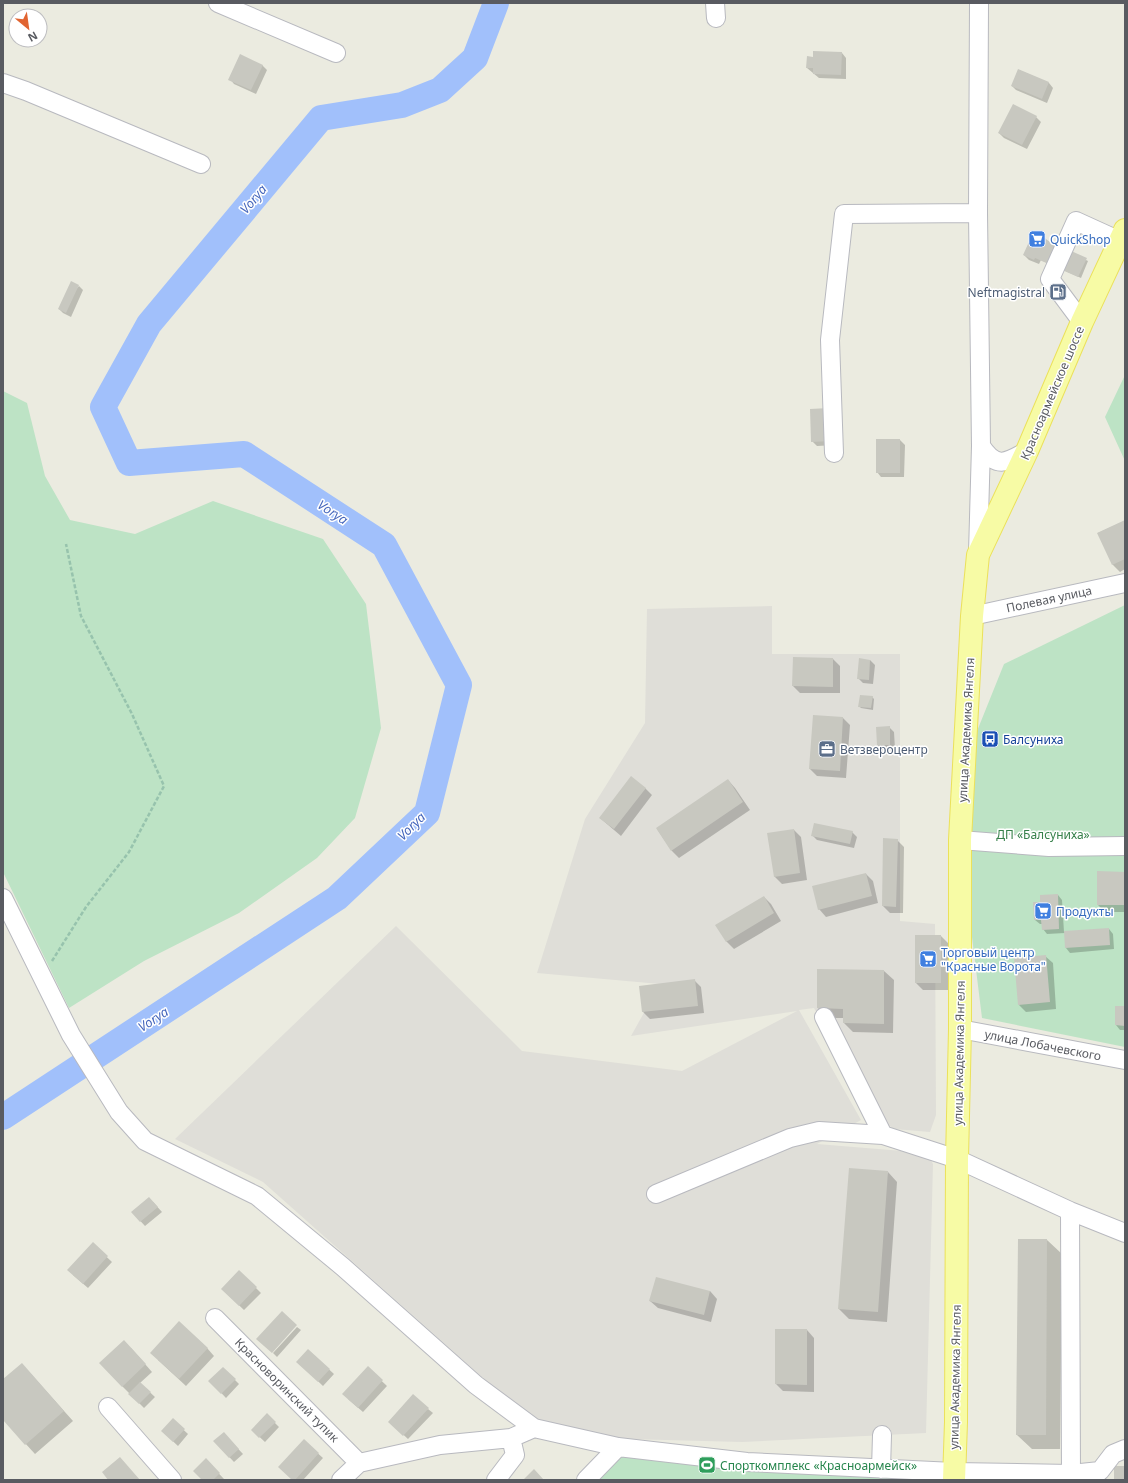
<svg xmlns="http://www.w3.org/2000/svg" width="1128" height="1483" font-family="'Noto Sans',sans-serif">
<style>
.industrial{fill:#dfded8}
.green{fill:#bde3c5}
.shadow{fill:#0003}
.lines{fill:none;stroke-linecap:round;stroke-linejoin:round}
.river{stroke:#a1c0fb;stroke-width:26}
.building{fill:#c8c8c0}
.minor-casing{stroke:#b8b9bf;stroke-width:20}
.major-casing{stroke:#ebe15a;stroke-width:24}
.path{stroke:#97c3ad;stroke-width:2.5;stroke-dasharray:4 2;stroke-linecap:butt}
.minor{stroke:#fff;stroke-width:18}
.major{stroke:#f7fba5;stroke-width:22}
.labels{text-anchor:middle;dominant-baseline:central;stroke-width:3;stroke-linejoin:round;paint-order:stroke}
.shop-label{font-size:12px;fill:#366cbe;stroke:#fff;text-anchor:start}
.service-label{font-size:12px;fill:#4e5e75;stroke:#fff;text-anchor:end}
.street-label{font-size:12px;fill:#595b61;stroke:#fff}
.transit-label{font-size:12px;fill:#164399;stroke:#fff;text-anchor:start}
.park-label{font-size:12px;fill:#37814b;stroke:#fff}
.leisure-label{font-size:12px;fill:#27864d;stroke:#fff;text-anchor:start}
.water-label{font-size:13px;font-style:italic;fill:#4566bc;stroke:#fff}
</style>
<rect width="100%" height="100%" fill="#ebebe0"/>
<path class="industrial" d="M772 606V654H900V921L935 924 936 1115 930 1132 894 1129 877 1118 814 1008 799 1010 861 1120 817 1144 927 1153 933 1164 926 1433 742 1442 589 1438 525 1415 263 1182 175 1139 396 926 522 1051 682 1071 797 1011 631 1036 660 984 537 973 585 819 645 723 647 609Z"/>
<path class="green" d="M1125 375V461L1105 417Z
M3 391 27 403 45 476 70 520 135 534 213 501 323 539 366 604 381 728 355 818 317 858 239 913 144 961 69 1008 3 872Z
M1125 605V1047L982 1018 960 840 965 761 1004 664Z
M618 1447 954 1480H586Z"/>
<path class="shadow" d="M842 53 846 58V79L819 78 807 68 814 58Z
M262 65 267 70 256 94 234 84 230 79Z
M1019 70 1049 83 1053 88 1047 103 1016 90 1012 86Z
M1036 117 1041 122 1027 149 1004 138 999 133Z
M1044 237 1049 242 1088 261 1081 278 1041 260 1039 264 1029 260 1024 255Z
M79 286 83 290 71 317 63 313 59 309Z
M811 410 835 445 817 446 812 441Z
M877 440H900L905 445 904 477H881L877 472Z
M1125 521V569L1120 572 1113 565 1098 533Z
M794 658 833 659 840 666V693H800L793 686Z
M870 660 875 665 873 684 863 683 858 678Z
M872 697 874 699 873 710 861 708 859 706Z
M814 716 843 718 850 725 846 778 817 776 810 769Z
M889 727 894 732 895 749 882 750 878 745Z
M728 780 735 788 750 810 679 858 672 851 657 829Z
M645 788 652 795 621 836 600 818Z
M794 830 801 837 807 880 782 884 774 876Z
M852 832 857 837 854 848 817 840 812 835Z
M897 840 904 847 903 913H890L883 906Z
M1125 873V912H1105L1098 905Z
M866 874 873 881 878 903 826 917 819 909Z
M1058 895 1062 900 1064 932 1109 929 1113 934 1114 949 1070 953 1066 948 1065 933 1047 934 1043 929V924H1040L1035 920 1041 903Z
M764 897 771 904 781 921 734 949 726 941Z
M916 936H941L948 943V990H923L916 983Z
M1045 956 1053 963 1056 1009 1026 1012 1019 1005Z
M818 970 884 971 894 980 893 1033 853 1032 844 1023V1018H828L818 1008Z
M694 980 701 987 704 1013 650 1019 643 1012 640 987Z
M1116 1007H1125V1030H1120L1116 1025Z
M888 1172 897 1182 887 1322 849 1319 839 1309Z
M153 1202 162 1212 145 1226 132 1212Z
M1019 1240H1047L1062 1254 1060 1449H1032L1017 1435Z
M93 1244 112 1262 88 1288 73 1275Z
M239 1271 261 1293 244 1310 222 1289Z
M710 1291 717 1299 711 1322 658 1308 650 1301Z
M297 1327 301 1330 277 1357 273 1353Z
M807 1330 814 1338V1392L783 1391 776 1384Z
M131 1348 152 1372 140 1383 155 1397 144 1408 122 1386Z
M207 1348 214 1356 186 1386 158 1360Z
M308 1350 334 1374 323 1386 298 1362Z
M223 1368 239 1384 226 1398 210 1381Z
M368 1368 387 1386 363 1412 348 1399Z
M31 1374 73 1421 35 1454 3 1419V1381Z
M428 1409 433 1413 408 1439 394 1426Z
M267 1415 279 1427 265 1442 252 1430Z
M173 1420 188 1434 178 1446 162 1431Z
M228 1438 243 1454 234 1462 215 1442Z
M304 1441 323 1458 303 1480H293Z
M206 1460 224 1479 222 1480H203Z"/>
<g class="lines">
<path class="river" d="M3 1117 337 898 427 813 459 685 384 545 244 454 129 463 103 407 149 324 321 118 402 105 440 90 475 58 496 3"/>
</g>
<path class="building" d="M813 51 842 52 841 75 813 74V68H806L807 56 813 57Z
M240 54 263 65 251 90 228 80Z
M1018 69 1049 82 1042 99 1011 86Z
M1013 104 1037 116 1022 145 998 133Z
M1034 231 1045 236 1044 239 1087 258 1078 277 1035 258 1034 260 1023 255Z
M71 281 79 285 66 313 58 309Z
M829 408 831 441 811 442 810 409Z
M876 439H900V473H876Z
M1125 520V559L1112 565 1097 533Z
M793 657 833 658V687L792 686Z
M859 658 870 660 869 680 857 679Z
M860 695 873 696 871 708 858 707Z
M813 715 843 717 840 771 809 769Z
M890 726V745H877L876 727Z
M631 776 646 788 614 829 599 818Z
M728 779 743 802 671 851 656 828Z
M814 823 853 831 850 844 811 836Z
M794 829 800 873 774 877 767 833Z
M883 838 898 839 896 907 882 906Z
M1097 871 1125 872V905H1097Z
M866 873 872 896 818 910 812 886Z
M1058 894 1059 929 1042 930 1041 920H1034L1033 902H1040V895Z
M764 896 774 913 726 942 715 925Z
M1109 928 1110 945 1065 948 1064 931Z
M915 935H941V983H915Z
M1046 955 1050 1002 1018 1005 1014 958Z
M817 969 884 970V1024L843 1023V1009L817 1008Z
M695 979 698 1006 642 1012 639 986Z
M1115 1006H1125V1026L1115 1025Z
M849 1168 888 1171 878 1312 838 1309Z
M149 1197 158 1207 140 1222 131 1212Z
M1018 1239H1047L1046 1435H1016Z
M93 1242 108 1256 83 1284 67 1270Z
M239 1270 257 1287 239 1306 221 1289Z
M656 1277 710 1291 704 1315 649 1301Z
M282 1311 297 1325 272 1353 256 1339Z
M179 1321 208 1348 179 1379 150 1353Z
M775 1329H807V1385L775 1384Z
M124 1340 146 1364 122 1387 99 1363Z
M308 1349 330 1369 318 1382 296 1362Z
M22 1363 64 1411 25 1445 3 1420V1379Z
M368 1366 383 1380 358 1408 342 1394Z
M223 1367 236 1379 221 1394 208 1381Z
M140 1382 151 1392 139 1404 128 1394Z
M413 1394 429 1408 403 1436 388 1422Z
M267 1413 276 1422 259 1438 251 1430Z
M173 1418 185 1429 173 1442 161 1431Z
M224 1432 239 1449 229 1458 213 1441Z
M304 1439 319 1453 295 1480H292L278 1467Z
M120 1457 140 1480H108L102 1472Z
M206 1458 220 1473 213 1480H202L193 1471Z
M1114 1466H1125V1480H1114Z
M534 1469 544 1480H523Z"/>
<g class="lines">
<defs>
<path id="minor" d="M218 3 336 53
M715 3 716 18
M3 83 26 91 201 164
M1082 322 1050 279 1076 221 1120 241
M981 446C996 469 1006 463 1027 451
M834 453 830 340 844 214 978 213
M978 553 981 446 978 213 979 3
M972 616 1125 583
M960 840 1049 847 1125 846
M3 898 71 1035 119 1112 145 1141 257 1196 343 1267 476 1385 534 1428 618 1447 747 1462 954 1472 1071 1474 1070 1211
M824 1017 883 1135
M960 1029 1125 1060
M656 1194 790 1138 819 1131 883 1135 957 1159 1070 1211 1125 1233
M215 1318 359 1463
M108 1407 172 1480
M881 1469 882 1435
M341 1480 359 1463 440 1445 511 1438 534 1428
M496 1480 515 1455 511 1438
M586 1480 618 1447
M1071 1480V1474L1100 1471 1113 1454 1125 1449"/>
<path id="major" d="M954 1480 956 1422 957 1159 960 1029V840L972 616 978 555 1027 451 1082 322 1125 230"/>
</defs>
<use href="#minor" class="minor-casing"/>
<use href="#major" class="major-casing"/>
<path class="path" d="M52 961 86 907 129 852 164 786 132 714 81 616 66 544"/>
<use href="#minor" class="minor"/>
<use href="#major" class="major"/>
</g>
<defs>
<symbol id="supermarket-square" viewBox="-11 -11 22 22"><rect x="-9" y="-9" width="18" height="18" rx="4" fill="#3f7fe0" stroke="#fff"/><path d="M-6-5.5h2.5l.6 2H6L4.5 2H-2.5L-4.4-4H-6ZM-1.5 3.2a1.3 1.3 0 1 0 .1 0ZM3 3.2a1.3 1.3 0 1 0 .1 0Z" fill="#fff"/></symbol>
<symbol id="fuel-square" viewBox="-11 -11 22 22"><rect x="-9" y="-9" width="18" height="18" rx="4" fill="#5c6f8a" stroke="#fff"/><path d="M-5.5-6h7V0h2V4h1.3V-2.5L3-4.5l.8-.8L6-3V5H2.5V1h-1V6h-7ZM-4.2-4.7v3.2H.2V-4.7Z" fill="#fff"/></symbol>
<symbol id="bus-square" viewBox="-11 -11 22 22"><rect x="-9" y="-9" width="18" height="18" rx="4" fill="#1a4fb4" stroke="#fff"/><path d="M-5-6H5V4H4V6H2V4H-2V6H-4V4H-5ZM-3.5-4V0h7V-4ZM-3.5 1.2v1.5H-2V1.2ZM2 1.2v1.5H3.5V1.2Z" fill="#fff"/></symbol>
<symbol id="office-square" viewBox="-11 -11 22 22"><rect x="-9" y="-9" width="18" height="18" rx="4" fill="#5c6f8a" stroke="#fff"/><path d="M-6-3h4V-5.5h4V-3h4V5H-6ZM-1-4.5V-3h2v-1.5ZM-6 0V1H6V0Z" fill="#fff"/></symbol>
<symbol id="stadium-square" viewBox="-11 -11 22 22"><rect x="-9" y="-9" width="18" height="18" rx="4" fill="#2e9e5b" stroke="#fff"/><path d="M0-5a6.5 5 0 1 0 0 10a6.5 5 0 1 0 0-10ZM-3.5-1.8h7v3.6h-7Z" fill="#fff"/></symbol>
</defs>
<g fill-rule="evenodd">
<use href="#supermarket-square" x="1027" y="229" width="20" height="20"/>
<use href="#fuel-square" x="1048" y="282" width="20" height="20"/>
<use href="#bus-square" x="980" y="729" width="20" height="20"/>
<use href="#office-square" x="817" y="739" width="20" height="20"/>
<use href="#supermarket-square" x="1033" y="901" width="20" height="20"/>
<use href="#supermarket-square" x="918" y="949" width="20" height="20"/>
<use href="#stadium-square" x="697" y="1455" width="20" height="20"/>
</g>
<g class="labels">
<g class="shop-label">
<text x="1050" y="239">QuickShop</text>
<text x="1056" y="911">Продукты</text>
<text x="941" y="952">Торговый центр<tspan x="941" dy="14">"Красные Ворота"</tspan></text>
</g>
<g class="service-label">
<text x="1045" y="292">Neftmagistral</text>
<text x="840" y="749" text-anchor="start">Ветзвероцентр</text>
</g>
<g class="street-label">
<text transform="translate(1052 393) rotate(-67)">Красноармейское шоссе</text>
<text transform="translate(1049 599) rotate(-12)">Полевая улица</text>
<text transform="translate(966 730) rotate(-87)">улица Академика Янгеля</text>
<text transform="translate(1043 1045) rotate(11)">улица Лобачевского</text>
<text transform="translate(959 1053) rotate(-89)">улица Академика Янгеля</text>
<text transform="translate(955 1377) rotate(-89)">улица Академика Янгеля</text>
<text transform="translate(287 1390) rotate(45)">Красноворинский тупик</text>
</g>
<g class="transit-label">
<text x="1003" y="739">Балсуниха</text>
</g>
<g class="park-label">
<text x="1043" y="834">ДП «Балсуниха»</text>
</g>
<g class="leisure-label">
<text x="720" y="1465">Спорткомплекс «Красноармейск»</text>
</g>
<g class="water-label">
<text transform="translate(253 199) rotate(-50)">Vorya</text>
<text transform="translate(333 512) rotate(33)">Vorya</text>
<text transform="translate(411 826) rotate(-45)">Vorya</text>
<text transform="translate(153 1019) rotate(-33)">Vorya</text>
</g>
</g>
<rect width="1128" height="1483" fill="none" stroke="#595b61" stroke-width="8"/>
<g transform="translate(28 28) rotate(151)"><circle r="19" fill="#ffffff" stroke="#bdbdc0"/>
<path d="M0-3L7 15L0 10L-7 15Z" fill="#e16431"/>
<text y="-6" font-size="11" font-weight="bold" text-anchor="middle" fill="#595b61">N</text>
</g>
</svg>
